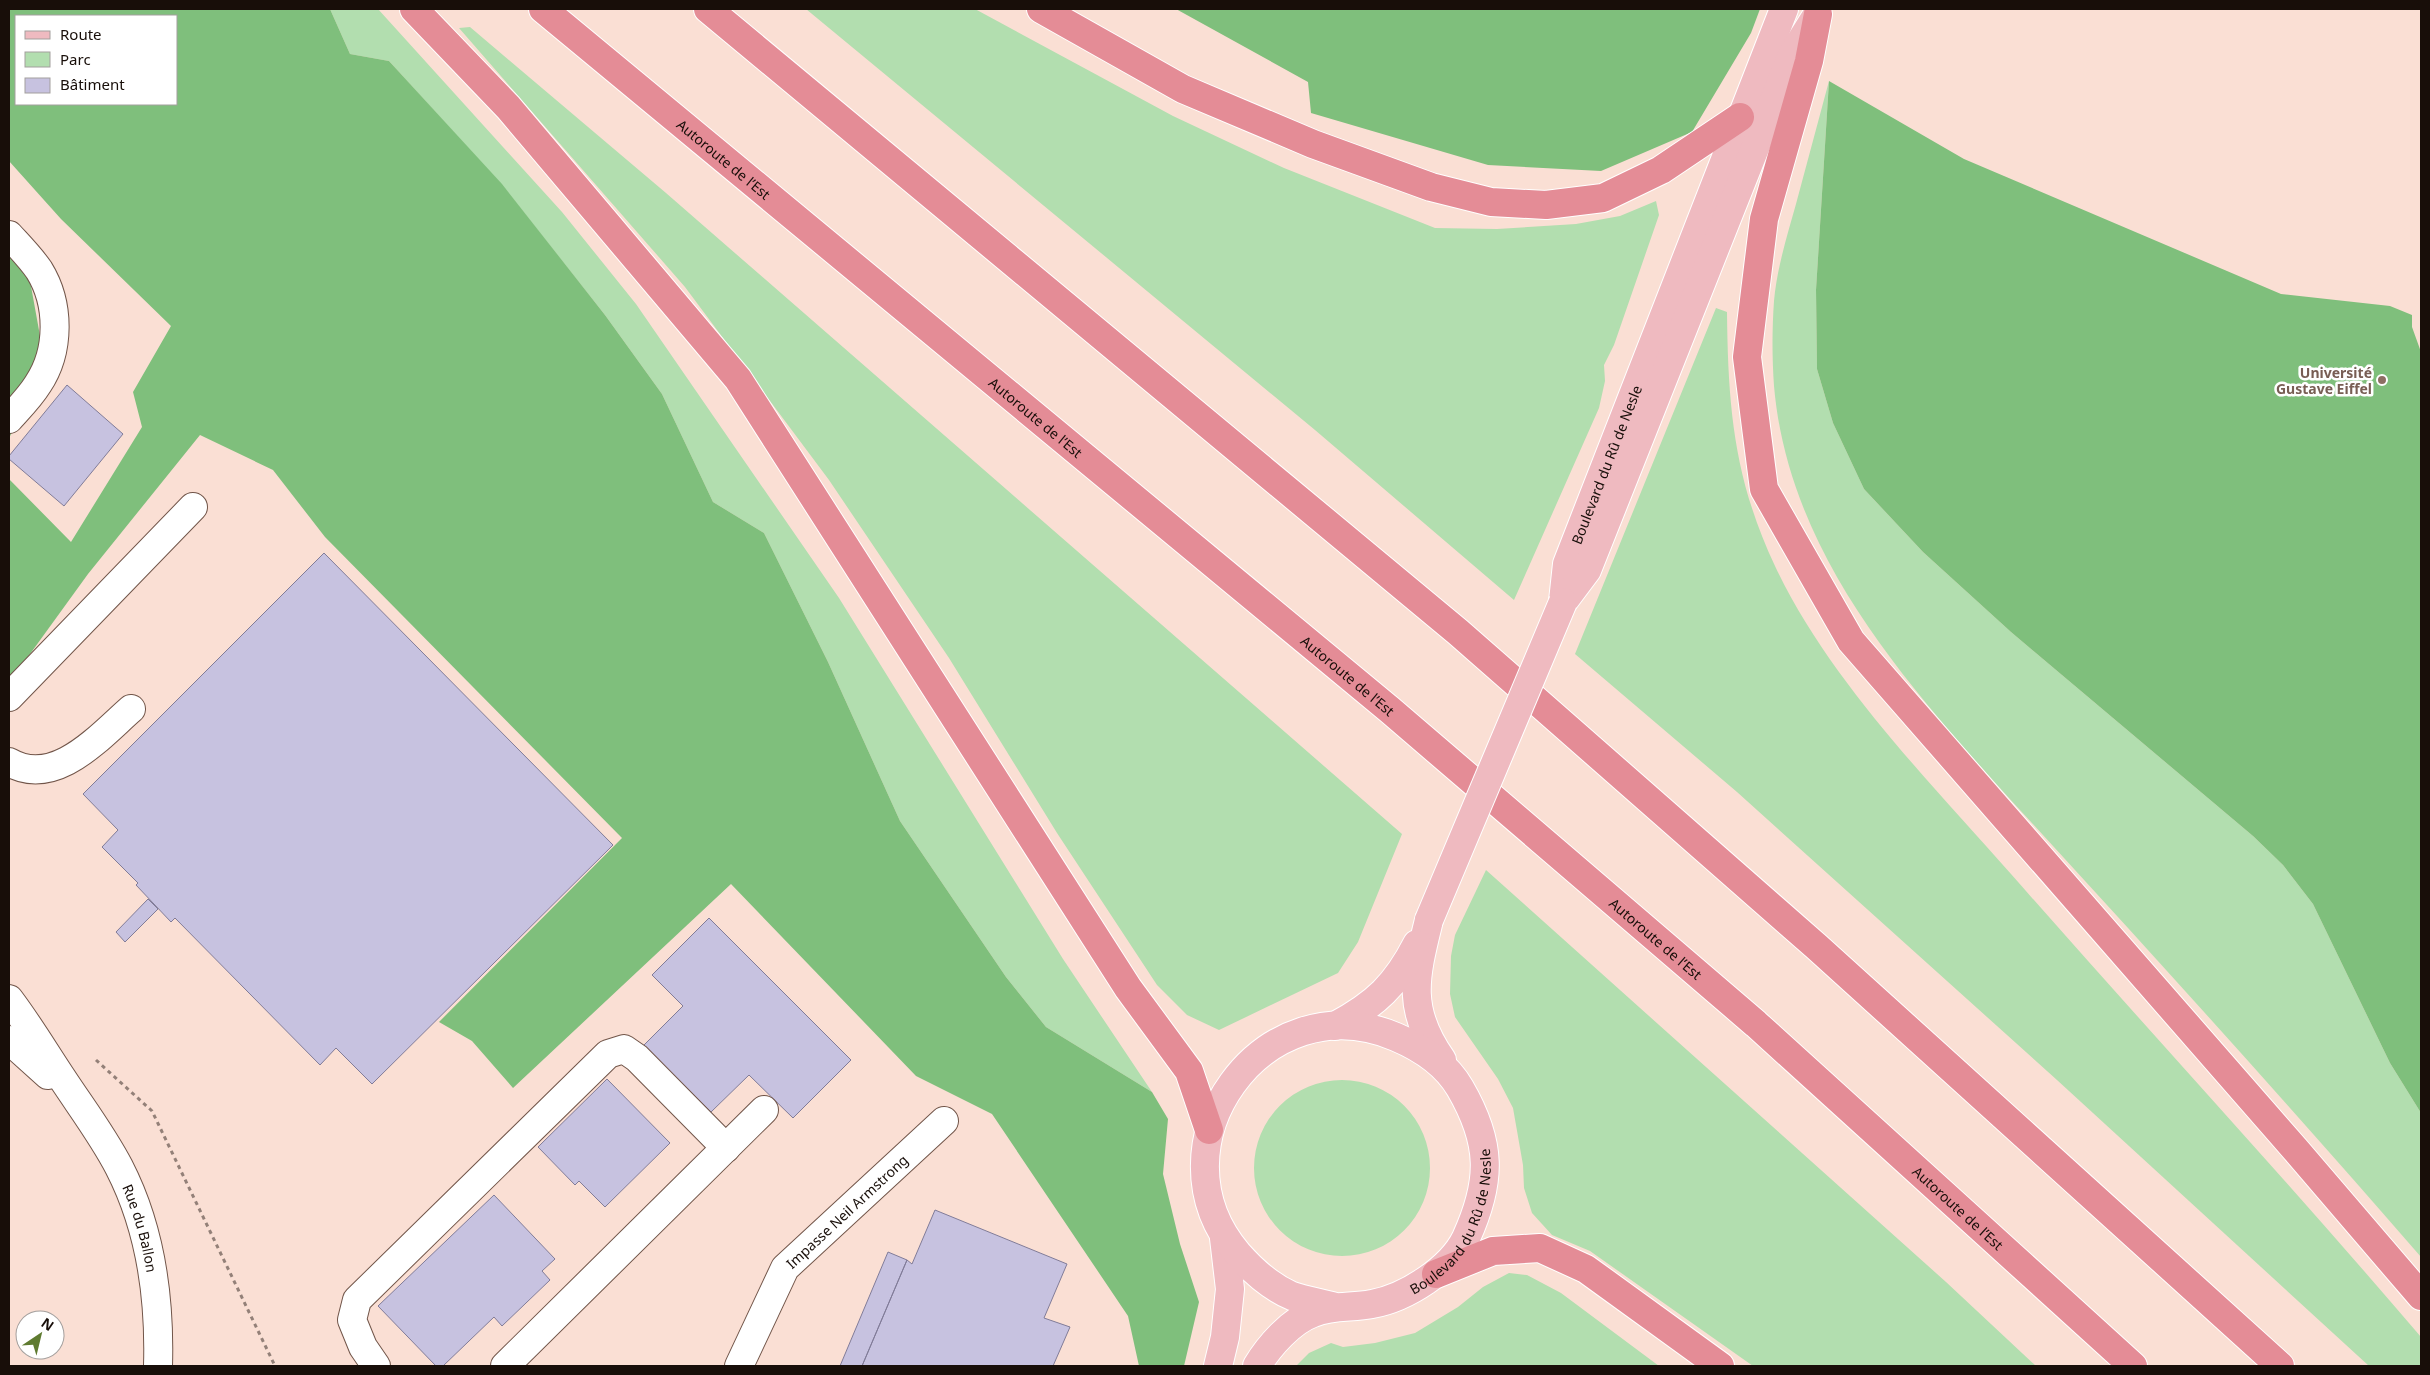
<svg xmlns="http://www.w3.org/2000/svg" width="2430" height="1375" font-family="'Noto Sans',sans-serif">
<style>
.green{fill:#b2deaf}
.forest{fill:#7fbf7c;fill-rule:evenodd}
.building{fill:#c7c2e0;stroke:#817c98}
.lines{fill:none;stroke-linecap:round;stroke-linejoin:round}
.minor-casing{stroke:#715549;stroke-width:30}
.major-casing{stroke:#fff;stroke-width:30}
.highway-casing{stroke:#fff;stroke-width:30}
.path{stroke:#938078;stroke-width:3;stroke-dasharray:4 4;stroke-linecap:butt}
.minor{stroke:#fff;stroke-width:28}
.major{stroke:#efbac0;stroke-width:28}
.highway{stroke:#e48c96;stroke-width:28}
.major-bridge-casing{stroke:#fff;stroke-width:30;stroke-linecap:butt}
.major-bridge{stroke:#efbac0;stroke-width:28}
.education-dot{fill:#8d6e63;stroke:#fff;stroke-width:2}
.labels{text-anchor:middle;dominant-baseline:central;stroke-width:5;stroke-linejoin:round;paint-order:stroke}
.street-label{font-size:14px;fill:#180e09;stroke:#fff}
.education-label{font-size:14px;font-weight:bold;fill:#785e54;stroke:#fff;text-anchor:end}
</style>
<rect width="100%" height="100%" fill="#fadfd4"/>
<path class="green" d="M330 9H378L562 212 636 304 839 598 1063 959 1152 1092 1046 1027 1006 977 900 821 828 662 764 533 713 502 662 394 605 315 502 185 389 61 350 54Z
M806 9H975L1173 116 1284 168 1435 228 1497 229 1576 224 1620 216 1656 201 1659 215 1614 345 1604 365 1605 381 1599 408 1514 600 1315 430Z
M470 27 666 193 1402 834 1358 942 1338 973 1219 1030 1187 1015 1157 985 1057 833 949 658 829 480 685 287 459 28Z
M1829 81 1816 290 1817 369 1833 423 1864 489 1923 552 2011 632 2253 836 2283 865 2313 904 2390 1063 2421 1113V1257C2325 1146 2227 1037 2128 928 2085 881 2042 834 1999 787 1896 672 1788 547 1774 386 1772 358 1772 329 1774 301 1777 268 1787 236 1796 204 1807 163 1818 122 1829 81Z
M1716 308 1727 312C1728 407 1734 479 1775 566 1828 679 1929 781 2011 874 2147 1029 2287 1180 2421 1337V1366H2369L2057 1080 1737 792 1575 654Z
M1486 870 1946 1282 2036 1366H1753L1590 1251 1552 1235 1532 1213 1524 1188 1523 1165 1513 1108 1498 1079 1455 1017 1450 994 1451 956 1455 935Z
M1254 1168a88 88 0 1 1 176 0a88 88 0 1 1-176 0Z
M1509 1273 1527 1275 1561 1293 1659 1366H1296L1309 1353 1331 1343 1343 1347 1375 1343 1415 1333 1458 1307 1483 1287Z"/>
<path class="forest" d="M9 9H330L350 54 389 61 502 184 605 315 662 394 713 502 764 533 828 662 900 821 1006 977 1046 1027 1152 1092 1168 1119 1163 1174 1180 1244 1199 1302 1184 1366H1139L1128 1316 992 1114 916 1076 731 884 513 1088 472 1041 439 1022 622 838 325 537 273 470 200 435 88 574 9 683V479L71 542 142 427 133 392 171 326 61 219 9 161ZM16 16H176V104H16Z
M1176 9H1760L1751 33 1692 132 1601 171 1488 165 1311 113 1308 82Z
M1829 81 1964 159 2281 294 2390 306 2412 315V327L2421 352V1113L2390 1063 2313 904 2283 865 2253 836 2011 632 1923 552 1864 489 1833 423 1817 369 1816 290Z
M9 245 27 264 46 369 9 438Z"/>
<path class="building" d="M67 385 123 434 64 506 9 459V456Z
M324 553 613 845 372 1084 336 1048 320 1065 175 918 171 922 136 885 138 883 102 847 118 830 83 794Z
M148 899 158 909 125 942 116 932Z
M709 918 851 1060 793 1118 749 1075 711 1112 644 1045 683 1006 652 975Z
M607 1079 670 1143 605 1207 579 1181 575 1185 538 1147Z
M494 1195 555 1259 542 1271 550 1280 502 1326 494 1317 443 1366H436L378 1306Z
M935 1210 1067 1264 1044 1318 1070 1327 1053 1366H862L907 1260 912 1264Z
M888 1252 907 1260 862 1366H840Z"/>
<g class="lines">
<defs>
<g id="minor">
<path d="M9 235C19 246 30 257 39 270 60 304 60 351 38 384 30 397 19 408 9 419"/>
<path d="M9 697 193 507"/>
<path d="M9 762C55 789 100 736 131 709"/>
<path id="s1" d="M9 999C28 1024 44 1051 62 1078 81 1107 103 1136 119 1167 151 1229 160 1298 158 1366"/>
<path d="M9 1040 48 1075"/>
<path d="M376 1366 363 1347 352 1320 357 1300 608 1054 624 1049 637 1058 726 1148"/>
<path d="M505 1366 764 1110"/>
<path id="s2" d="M739 1366 785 1268 944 1121"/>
</g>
<g id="major">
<path id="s3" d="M1563 601 1567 564 1784 9"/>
<path d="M1563 602 1587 570 1792 55 1817 15"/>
<path d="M1429 920C1415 977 1406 1009 1442 1060"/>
<path d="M1335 1026C1376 1004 1396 985 1417 944"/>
<path d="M1218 1366 1225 1337 1230 1289 1224 1238"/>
<path id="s4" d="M1257 1366C1269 1346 1291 1321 1313 1313 1333 1305 1352 1308 1372 1304 1406 1298 1451 1269 1466 1238 1492 1181 1492 1143 1460 1088 1446 1064 1422 1048 1396 1037 1264 980 1145 1145 1238 1254 1253 1271 1271 1287 1292 1296 1306 1301 1322 1303 1335 1307"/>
</g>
<g id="highway">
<path d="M414 9 508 107 738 379 1128 988 1189 1071 1209 1130"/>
<path id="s5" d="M543 9 1390 710 1756 1024 2133 1366"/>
<path d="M708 9 1458 632 1817 947 2280 1366"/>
<path d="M1041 9 1183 89 1313 144 1431 187 1491 202 1546 205 1603 198 1661 170 1740 117"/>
<path d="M1818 14 1809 61 1764 219 1747 357 1764 489 1851 641 2295 1149 2421 1296"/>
<path d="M1436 1274 1493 1251 1540 1248 1586 1269 1720 1366"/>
</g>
</defs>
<use href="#minor" class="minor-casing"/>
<use href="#major" class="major-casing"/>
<use href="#highway" class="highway-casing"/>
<path class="path" d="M96 1060 152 1111 275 1366"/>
<use href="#minor" class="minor"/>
<use href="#major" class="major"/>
<use href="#highway" class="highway"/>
<defs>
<path id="major-bridge" d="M1429 920 1563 602"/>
</defs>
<use href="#major-bridge" class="major-bridge-casing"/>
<use href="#major-bridge" class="major-bridge"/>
</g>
<circle class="education-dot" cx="2382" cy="380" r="5"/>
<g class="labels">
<g class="street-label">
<text stroke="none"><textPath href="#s5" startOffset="235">Autoroute de l’Est</textPath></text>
<text stroke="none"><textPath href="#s5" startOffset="640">Autoroute de l’Est</textPath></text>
<text stroke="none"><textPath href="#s3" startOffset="144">Boulevard du Rû de Nesle</textPath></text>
<text stroke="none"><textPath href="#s5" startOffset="1045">Autoroute de l’Est</textPath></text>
<text stroke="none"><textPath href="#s5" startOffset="1450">Autoroute de l’Est</textPath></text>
<text stroke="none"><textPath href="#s5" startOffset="1855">Autoroute de l’Est</textPath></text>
<text stroke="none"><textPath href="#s2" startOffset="192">Impasse Neil Armstrong</textPath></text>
<text stroke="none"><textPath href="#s4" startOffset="264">Boulevard du Rû de Nesle</textPath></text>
<text stroke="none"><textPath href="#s1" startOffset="266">Rue du Ballon</textPath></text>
</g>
<g class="education-label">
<text x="2372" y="372">Université<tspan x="2372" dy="16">Gustave Eiffel</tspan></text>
</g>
</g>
<rect width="2430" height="1375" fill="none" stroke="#180e09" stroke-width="20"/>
<rect x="15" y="15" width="162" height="90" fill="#ffffff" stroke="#a39f9d"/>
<rect x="25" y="31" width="25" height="8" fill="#efbac0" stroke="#a39f9d"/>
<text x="60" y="40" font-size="15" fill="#180e09">Route</text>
<rect x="25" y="52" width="25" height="15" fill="#b2deaf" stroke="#a39f9d"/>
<text x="60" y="65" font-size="15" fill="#180e09">Parc</text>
<rect x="25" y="78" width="25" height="15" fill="#c7c2e0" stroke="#a39f9d"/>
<text x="60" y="90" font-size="15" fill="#180e09">Bâtiment</text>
<g transform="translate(40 1335) rotate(35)"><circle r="24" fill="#ffffff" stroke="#a39f9d"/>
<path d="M0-4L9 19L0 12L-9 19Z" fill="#5f7b30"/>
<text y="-8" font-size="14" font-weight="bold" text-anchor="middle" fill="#180e09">N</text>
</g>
</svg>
